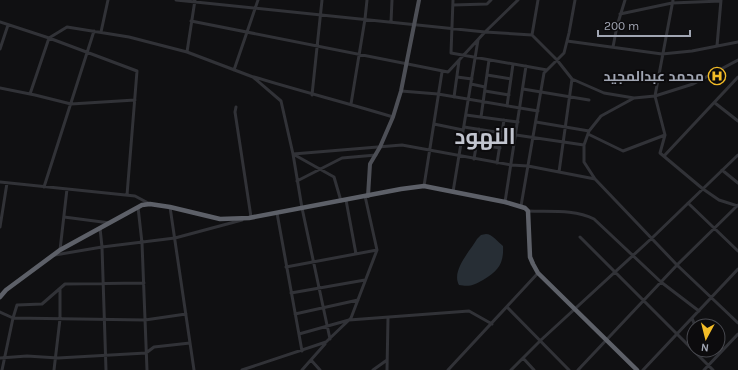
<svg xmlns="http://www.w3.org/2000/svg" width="738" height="370" font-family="Karla,Cairo,sans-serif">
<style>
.water{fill:#272e35}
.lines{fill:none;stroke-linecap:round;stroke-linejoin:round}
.minor{stroke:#313237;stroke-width:3}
.major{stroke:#4d4f56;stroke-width:4}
.highway{stroke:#5d6068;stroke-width:4.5}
.labels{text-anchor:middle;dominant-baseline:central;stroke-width:4;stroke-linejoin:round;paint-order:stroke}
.poi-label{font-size:14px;font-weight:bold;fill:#a1a6b3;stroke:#0c0b0d;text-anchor:end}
.town-label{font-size:22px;font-weight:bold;fill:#c2c5cf;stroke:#0c0b0d}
</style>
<rect width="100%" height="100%" fill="#101012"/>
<path class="water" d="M486 234C492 234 498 242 503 246 504 264 498 271 483 280 474 285 470 287 459 285 451 271 470 251 477 239L481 235Z"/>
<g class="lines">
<path class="minor" d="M176 0 485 32 532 35
M453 0 451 53 547 70
M538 0 532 35 557 60 572 79 604 93 634 98 655 96 693 84 738 60
M673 0 655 96 665 135 660 153 703 189 719 200 738 206
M453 5 487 4 491 0
M620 14 672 3 721 1
M191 21 448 72 485 32 518 0
M0 22 49 38 67 27 129 37 187 52 253 77 281 101 293 154 334 177 341 201
M391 22 392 0
M101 32 108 0
M567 41 662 54 692 51 738 42
M717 46 721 0
M613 47 617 26 625 0
M0 49 8 25
M187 52 195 0
M234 70 258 0
M487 75 511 79
M254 77C300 91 347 103 393 117
M457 77 472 79
M471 84 485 87
M0 88 35 95 71 104 135 100
M523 89 589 100
M401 91 438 94 538 111
M485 91 509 95
M30 94 49 38 137 71 127 195
M312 95 322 0
M454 97 459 61
M634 98 601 116 589 131 584 145V162L595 179 677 265 738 323
M715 103 738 121
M351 104 365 19 367 0
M507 106 513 64
M236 107 235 112 251 217
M466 115 518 122
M481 117 489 60
M536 122 589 131
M434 124 463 130
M464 127 502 133
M588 134 623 151 665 135
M516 135 584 145
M476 144 500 148
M664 156 738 77
M474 159 479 129
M497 163 504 120
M722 170 738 183
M559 172 572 79
M297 181 342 158 376 155
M0 182 135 196 150 204
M424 186 442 72
M44 187 94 31
M453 192 478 40
M346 200 356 254
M505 202 526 66
M688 203 738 251
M521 206 544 73 564 53 569 33 575 0
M138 207 142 243 147 370
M170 207 194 370
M528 211C549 212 574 209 594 219L661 282 699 311
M277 213 302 351
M64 217 110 223
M0 227 7 183
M100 228 102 247 106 370
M580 237 713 370
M60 250 67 189
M55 255 102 247 175 238 242 220
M286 267 377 250
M291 293 365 280
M507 307 569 370
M0 312 13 318 145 320 186 314
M295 314 358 300
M692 318 695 326
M299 334 349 320 469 311 492 324
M330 339 302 208 293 154 402 145 511 165 528 166 595 179
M718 346 723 350
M0 358 27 356 58 358 146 353 154 347 190 343
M523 358 534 370
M311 360 320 370
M2 370 13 318 17 305 42 304 65 284 144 283
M54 370 60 319V289
M242 370 326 342 351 318 377 250 365 196
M302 370 325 344
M373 370 387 360
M387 370 388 318
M448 370 538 273
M511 370 541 340 652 238 738 155
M578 370 677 265 738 205
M643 370 738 269
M704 370 738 334"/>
<path class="major" d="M368 196 370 164 380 147 393 117 401 91 419 0"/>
<path class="highway" d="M0 297 6 290 60 250 142 205 150 204 170 207 220 219 249 218 401 189 424 186 434 188 505 202 525 208 528 211 530 257 533 264 538 273 637 370"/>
</g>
<defs>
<symbol id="hospital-ring" viewBox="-11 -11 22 22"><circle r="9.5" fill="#0c0b0d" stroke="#f3bc27" stroke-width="1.5"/><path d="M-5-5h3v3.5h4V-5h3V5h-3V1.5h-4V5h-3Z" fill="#f3bc27"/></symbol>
</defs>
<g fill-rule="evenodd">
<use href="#hospital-ring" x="707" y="66" width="20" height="20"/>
</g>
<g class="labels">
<g class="poi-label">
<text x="704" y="76">محمد عبدالمجيد</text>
</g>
<g class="town-label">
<text x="485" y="137">النهود</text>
</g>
</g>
<g transform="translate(706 338) rotate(187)"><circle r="19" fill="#0c0b0d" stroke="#48494f"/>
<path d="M0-3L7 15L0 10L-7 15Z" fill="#f3bc27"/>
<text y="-6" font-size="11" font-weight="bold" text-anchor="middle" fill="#a1a6b3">N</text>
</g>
<path d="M598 30v6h92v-6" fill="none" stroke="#a1a6b3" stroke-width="2"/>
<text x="604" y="30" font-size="12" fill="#a1a6b3" stroke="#0c0b0d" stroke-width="3" paint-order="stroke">200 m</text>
</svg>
